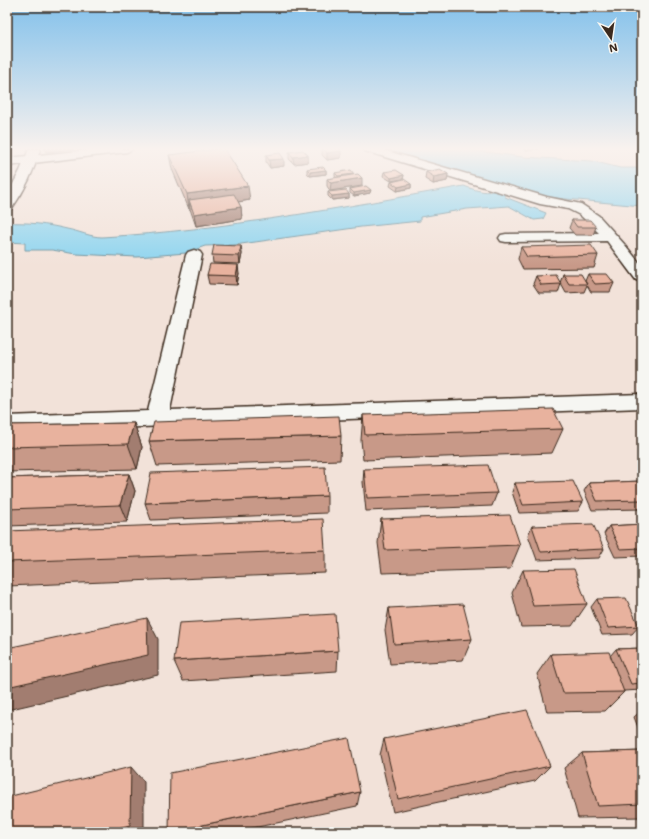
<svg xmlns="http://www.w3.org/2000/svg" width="649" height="839" font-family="Mali,sans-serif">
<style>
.water{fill:#8dd4ef;stroke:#6c909b}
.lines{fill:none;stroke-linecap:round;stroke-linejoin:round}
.minor-casing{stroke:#3b2a1e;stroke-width:3}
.major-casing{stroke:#3b2a1e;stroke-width:3}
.minor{fill:#f6f6f2;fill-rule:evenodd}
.major{fill:#f6f6f2;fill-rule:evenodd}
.wall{fill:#c89988;stroke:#3b2a1e}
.shaded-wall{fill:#a27d6f;stroke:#3b2a1e}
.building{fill:#e8b29e;stroke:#3b2a1e}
</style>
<rect width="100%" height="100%" fill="#f2e2d9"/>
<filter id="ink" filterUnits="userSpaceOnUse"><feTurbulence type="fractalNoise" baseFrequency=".025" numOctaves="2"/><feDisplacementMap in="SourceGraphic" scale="8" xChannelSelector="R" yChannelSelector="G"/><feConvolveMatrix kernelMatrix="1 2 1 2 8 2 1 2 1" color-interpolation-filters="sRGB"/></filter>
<g filter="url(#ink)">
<path class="water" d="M384 149H463L523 157 592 161 620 168H642V206L545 197 509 188 503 193 505 197 546 213 543 219 534 220 509 206 467 209 420 217V221L361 227 234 245 205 246 186 253 137 257 76 254 52 250H25V243L7 242V223C27 222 47 224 67 229 78 231 91 237 102 237 224 230 344 207 464 186 480 192 491 195 507 186Z"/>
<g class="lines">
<defs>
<path id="minor" d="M100 149H133L127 152 7 166V158Z
M363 149H380L547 197 581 204 599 216 625 245 642 266V282L636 280 607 241 506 242 501 241 499 238 501 235 506 234 599 233 580 215 568 209 540 204 365 151Z
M194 250 200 252 202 255 170 410 642 394V408L7 432V416L148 411 186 255 188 252Z"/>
<path id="major" d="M29 149H40C34 171 25 190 12 208L7 209V195L20 171Z"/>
</defs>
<use href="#minor" class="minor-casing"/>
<use href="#major" class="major-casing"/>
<use href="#minor" class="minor"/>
<use href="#major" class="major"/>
</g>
<path class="wall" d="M322 148H339L341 158 327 160 322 155Z
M522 148H543L526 151Z
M289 152 308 155V162L294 164 289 159Z
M169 155 250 200 238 202 241 207 242 219 196 226 190 209H189L172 169Z
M266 155 284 166 270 168 266 162Z
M307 169 326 170V174L310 176 307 173Z
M384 172 404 175 403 179 391 181 383 176Z
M426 172 448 174 447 181 433 184 425 179Z
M335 173 354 175 362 186 330 191 327 186V179L336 178 335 176Z
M391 182 411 184V188L397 191 390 186Z
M350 189 370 193 354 196 350 193Z
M328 192 349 194V198L332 200 328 196Z
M572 220 596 227 593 235H575L569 228Z
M241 246 242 254 240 264 213 263 212 255Z
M521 247 598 255 594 268 523 269 518 259Z
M239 273 237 285 209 284 207 275Z
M563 274 585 281 588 274 614 283 610 292H591L587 285 584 292 566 293 561 284 558 293H539L533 284 536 276 560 283Z
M363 415 563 429 552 453 363 460 361 440Z
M134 423 142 447 137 469 7 472V425Z
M341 436 340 460 157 466 149 441Z
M364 469 497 493 492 506 366 511 363 482Z
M129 474 135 491 127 522 7 526V478Z
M642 481V509L592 510 584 491 589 483Z
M515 483 583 502 578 511 519 513 512 492Z
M327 496V513L151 520 145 503Z
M381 519 520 545 510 569 382 573 378 543Z
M642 524V556L615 557 604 534 609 526Z
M532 526 604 549 599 558 537 560 528 535Z
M7 531 325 550V573L7 586Z
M523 570 587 604 572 626 521 627 512 593Z
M597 599 639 626 632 634 602 635 591 607Z
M389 608 472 639 463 660 390 664 385 630Z
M642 648V690L624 691V692L605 711 547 712 537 674 551 654 610 656 616 649Z
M338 651 337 671 183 681 174 661Z
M641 711H642V738L634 717Z
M384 739 550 766 535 781 393 812 380 755Z
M642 751V817L578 818 564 768 582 753Z
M360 792 357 806 234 832H169Z"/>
<path class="shaded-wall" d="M44 148H75V149L46 152Z
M526 148H543L526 151Z
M341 151V158L327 160V153Z
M308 155V162L294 164 293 157Z
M284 159V166L270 168 269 160Z
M326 170V174L310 176V172Z
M354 174V178L338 180V176Z
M448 174 447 181 433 184 434 177Z
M404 175 403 179 391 181V178Z
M362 178V186L330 191 331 183Z
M411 184V188L397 191 398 187Z
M248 186 250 200 192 209 189 200 190 209H189L187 194Z
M371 190 370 193 354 196V193Z
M349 194V198L332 200V196Z
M241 207 242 219 196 226 194 214Z
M241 246 242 254 240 264 239 256Z
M238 265 239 273 237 285 236 276Z
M134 423 142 447 137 469 128 444Z
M129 474 135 491 127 522 120 505Z
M147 618 158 639V675L7 710V687Z
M131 767 144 782V832H101Z"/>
<path class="building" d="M224 148 248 186 187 194 169 155Z
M323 148H339L341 151 327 153Z
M303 150 308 155 293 157 289 152Z
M280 153 284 159 269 160 266 155Z
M323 167 326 170 310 172 307 169Z
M440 169 448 174 434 177 426 172Z
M351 170 354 174 338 176 335 173Z
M396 170 404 175 391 178 384 172Z
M358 174 362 178 331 183 327 179Z
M404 179 411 184 398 187 391 182Z
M366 186 371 190 354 193 350 189Z
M346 190 349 194 332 196 328 192Z
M234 194 241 207 194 214 189 200Z
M572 220H590L596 227H577Z
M214 245 241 246 239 256 212 255Z
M591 245 598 255 527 257 521 247Z
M210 264 238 265 236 276 207 275Z
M563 274H581L587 284H569Z
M588 274H607L614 283 595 284Z
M556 275 561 284 541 285 536 276Z
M553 409 563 429 365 435 363 415Z
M339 416 341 436 149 441 154 422Z
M134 423 128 444 7 447V425Z
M488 465 497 493 367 498 364 469Z
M325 467 327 496 145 503 151 473Z
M129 474 120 505 7 509V478Z
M573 481 583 502 523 505 515 483Z
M642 481V500L597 501 589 483Z
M510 515 520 545 385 550 381 519Z
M323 519 325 550 7 562V531Z
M593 524 604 549 541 552 532 526Z
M642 524V548L620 549 609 526Z
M574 569 587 604 533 606 523 570Z
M626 598 639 626 608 628 597 599Z
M463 604 472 639 394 644 389 608Z
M335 614 338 651 174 661 179 623Z
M147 618 148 655 7 687V648Z
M642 648V683L631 684 616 649Z
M609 652 624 692 563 693 551 654Z
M527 710 550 766 398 799 384 739Z
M349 738 360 792 169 832 170 773Z
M642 751V804L598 806 582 753Z
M131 767 130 825 101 832H7V797Z"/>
</g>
<linearGradient id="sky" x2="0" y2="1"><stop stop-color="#83c1eb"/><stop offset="0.56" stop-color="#f9f2ee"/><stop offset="1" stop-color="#f9f2ee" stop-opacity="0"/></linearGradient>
<rect width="649" height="266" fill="url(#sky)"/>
<rect width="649" height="839" fill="none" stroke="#f6f6f2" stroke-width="24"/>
<rect x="12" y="12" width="625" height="815" fill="none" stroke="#3b2a1e" stroke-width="1.5" filter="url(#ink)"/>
<g transform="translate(611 38) rotate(167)" stroke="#f6f6f2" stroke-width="3" paint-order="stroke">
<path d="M0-3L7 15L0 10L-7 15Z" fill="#3b2a1e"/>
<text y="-6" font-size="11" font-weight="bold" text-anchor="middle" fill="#3b2a1e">N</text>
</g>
</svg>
